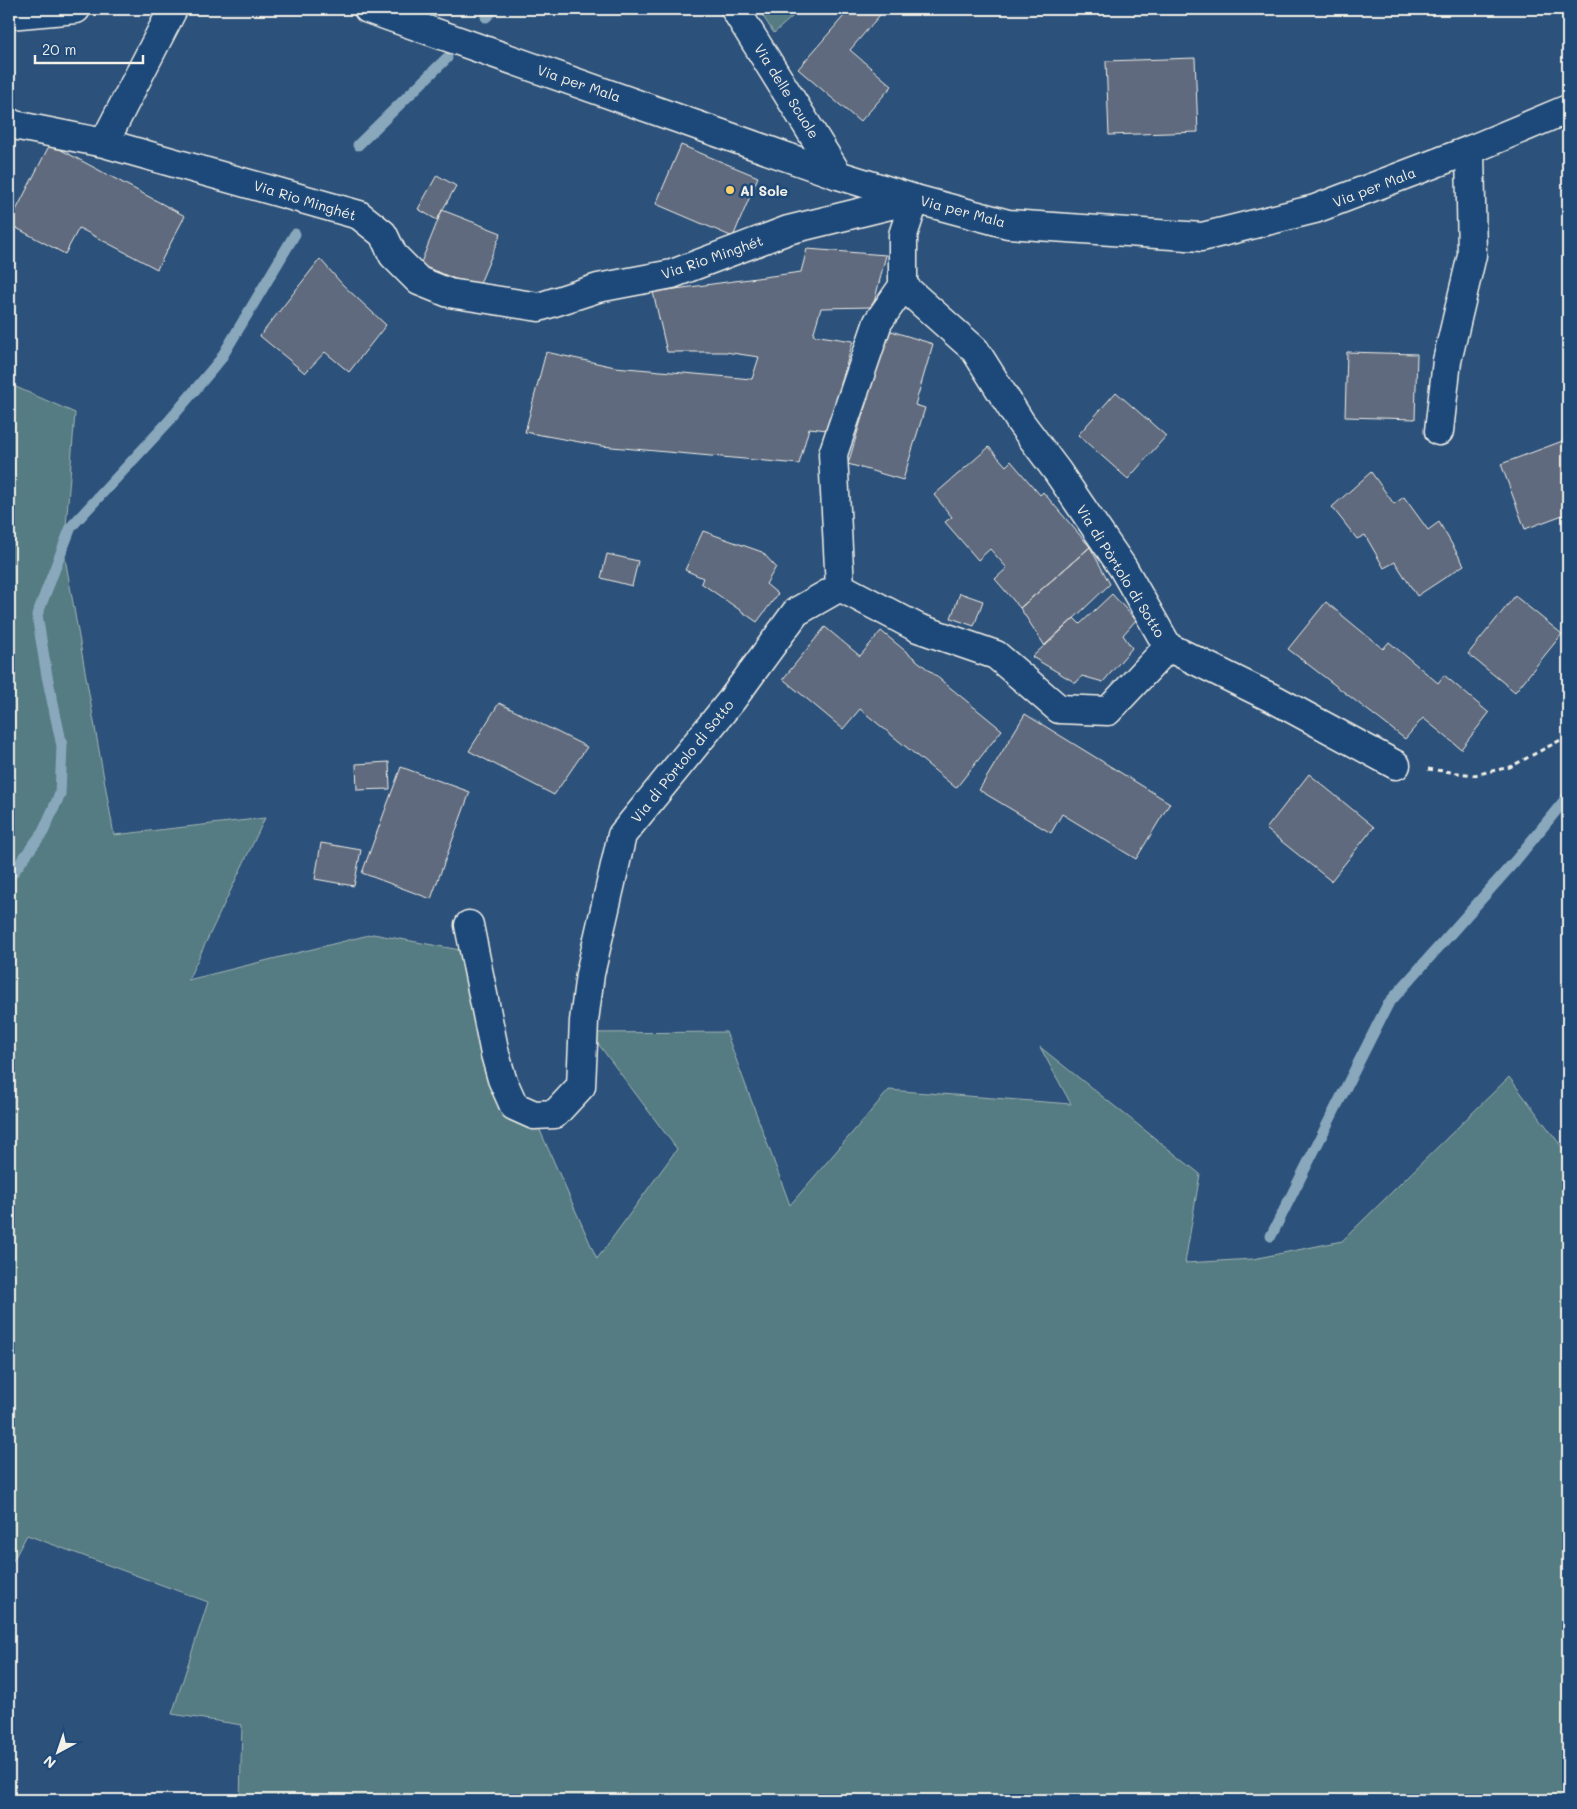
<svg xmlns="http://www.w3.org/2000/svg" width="1577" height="1809" font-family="Mali,sans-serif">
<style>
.green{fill:#547b82;stroke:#a4b6b5}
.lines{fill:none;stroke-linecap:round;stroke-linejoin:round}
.stream{stroke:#89a8bc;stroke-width:11}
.building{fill:#5e6b7e;stroke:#f4f1e8}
.street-casing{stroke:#f4f1e8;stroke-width:31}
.secondary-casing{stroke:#f4f1e8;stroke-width:31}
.path{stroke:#f4f1e8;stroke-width:3;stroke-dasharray:5 4;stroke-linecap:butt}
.street{stroke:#1f4a7a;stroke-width:28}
.secondary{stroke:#1f4a7a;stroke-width:28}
.poi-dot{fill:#ffd166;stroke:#1f4a7a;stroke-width:2}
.labels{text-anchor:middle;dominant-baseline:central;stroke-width:5;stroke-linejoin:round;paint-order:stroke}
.street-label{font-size:14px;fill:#f4f1e8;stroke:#1f4a7a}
.poi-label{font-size:14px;font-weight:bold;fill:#f4f1e8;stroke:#1f4a7a;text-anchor:start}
</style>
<rect width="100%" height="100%" fill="#2c517b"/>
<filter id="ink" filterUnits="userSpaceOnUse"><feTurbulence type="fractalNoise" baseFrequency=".02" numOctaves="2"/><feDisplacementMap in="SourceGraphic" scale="10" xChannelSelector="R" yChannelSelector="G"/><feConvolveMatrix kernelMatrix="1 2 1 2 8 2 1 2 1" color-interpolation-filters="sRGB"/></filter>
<g filter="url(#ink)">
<path class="green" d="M758 9H801L774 33Z
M9 384 75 413 64 552 114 835 265 818 188 980 373 934 460 950 597 1259 677 1149 590 1033 726 1032 790 1205 889 1090 1071 1104 1040 1047 1200 1174 1185 1263 1253 1259 1342 1241 1509 1077 1568 1155V1800H240L242 1725 172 1714 208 1602 27 1535 9 1568Z"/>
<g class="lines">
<path class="stream" d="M486 17 494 9
M358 145 447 58
M9 878 43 832 60 794 62 746 47 676 37 615 71 527 169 421 220 360 295 234
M1271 1236 1388 1004 1516 860 1568 796"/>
</g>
<path class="building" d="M850 9H885L850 50 892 86 860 122 798 69Z
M1195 58 1198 132 1109 135 1106 61Z
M50 144 185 216 157 269 79 228 65 254 9 224Z
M681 145 758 177 733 237 656 204Z
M437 175 456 186 437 220 418 209Z
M442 210 501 233 478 288 420 265Z
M807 249 886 255 873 307 821 308 813 335 853 341 828 430 809 428 799 464 601 446 525 432 546 352 615 367 752 379 759 357 725 352H667L653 292 801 272Z
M320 259 342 284 386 325 349 372 325 352 305 373 260 336Z
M888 330 933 344 915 405 925 408 903 480 848 464Z
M1347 352 1417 354 1415 419 1345 417Z
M1116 392 1166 436 1128 479 1078 435Z
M1568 439V513L1525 529 1501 464Z
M989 447 1006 466 1011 461 1040 495 1043 492 1090 547 1020 608 995 579 1007 568 990 549 978 560 945 522 952 517 934 495Z
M1371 472 1394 504 1404 497 1428 530 1439 522 1464 565 1417 596 1395 562 1384 568 1365 535 1357 539 1332 507Z
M703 531 762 552 776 567 766 584 778 594 757 622 701 583 703 578 685 570Z
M1090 547 1110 584 1045 646 1020 608Z
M607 554 638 561 632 586 601 578Z
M960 593 983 601 974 626 951 618Z
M1112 594 1136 620 1123 635 1132 648 1103 682 1082 676 1076 683 1032 657 1074 618 1080 624Z
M1515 596 1562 634 1515 692 1468 654Z
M1326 602 1383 649 1389 642 1438 683 1444 675 1489 713 1461 749 1423 718 1405 739 1288 649Z
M825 627 860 656 881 631 1002 730 956 788 860 709 843 729 783 679Z
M499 703 587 747 554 795 469 751Z
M1025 714 1170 803 1136 859 1062 814 1051 833 979 790Z
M389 762 390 789 357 790 356 764Z
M401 767 470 792 431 899 362 873Z
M1309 774 1374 827 1331 881 1266 829Z
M321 843 361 850 354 886 315 879Z"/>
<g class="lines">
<defs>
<path id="street" d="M735 9 838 175
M9 15 76 9
M9 122 14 125 104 143 359 215 383 234 393 255 419 281 449 293 539 307 598 288 672 274 788 230 915 199
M104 143 173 9
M1439 431 1447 361 1472 255 1470 150
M840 587 918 628 996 655 1059 709 1108 711 1168 647 1123 568 1057 471 1021 423 975 350 903 286V235L915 199
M1168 647 1276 700 1396 765
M469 925 495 1054 502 1079 514 1106 534 1115 555 1114 581 1086 584 1021 590 974 622 835 731 701 796 612 840 587 833 454 878 322 903 286"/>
<path id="secondary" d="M368 9 838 175 915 199 1008 224 1202 237 1315 209 1470 150 1568 109"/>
</defs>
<use href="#street" class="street-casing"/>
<use href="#secondary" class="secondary-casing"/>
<path class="path" d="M1428 769 1474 775 1510 767 1568 736"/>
<use href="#street" class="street"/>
<use href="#secondary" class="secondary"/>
</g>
</g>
<circle class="poi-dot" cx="730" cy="190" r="5"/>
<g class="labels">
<g class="street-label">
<text transform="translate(579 83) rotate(19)">Via per Mala</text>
<text transform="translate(787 91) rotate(58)">Via delle Scuole</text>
<text transform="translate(1374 187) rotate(-21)">Via per Mala</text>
<text transform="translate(305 200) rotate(17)">Via Rio Minghét</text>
<text transform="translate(963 211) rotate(15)">Via per Mala</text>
<text transform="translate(712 257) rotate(-19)">Via Rio Minghét</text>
<text transform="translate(1121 571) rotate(58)">Via di Pòrtolo di Sotto</text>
<text transform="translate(682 761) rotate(-51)">Via di Pòrtolo di Sotto</text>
</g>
<g class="poi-label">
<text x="740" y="190">Al Sole</text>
</g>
</g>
<rect width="1577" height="1809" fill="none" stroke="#1f4a7a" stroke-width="30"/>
<rect x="15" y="15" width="1547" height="1779" fill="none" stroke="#f4f1e8" stroke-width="2" filter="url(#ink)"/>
<g transform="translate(58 1752) rotate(220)" stroke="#1f4a7a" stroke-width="4" paint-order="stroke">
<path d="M0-4L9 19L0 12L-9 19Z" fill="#f4f1e8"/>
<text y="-8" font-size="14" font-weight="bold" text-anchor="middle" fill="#f4f1e8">N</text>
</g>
<path d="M35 55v8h108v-8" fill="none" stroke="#f4f1e8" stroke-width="2.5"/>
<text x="42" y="55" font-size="15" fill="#f4f1e8" stroke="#1f4a7a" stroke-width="4" paint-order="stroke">20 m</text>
</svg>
